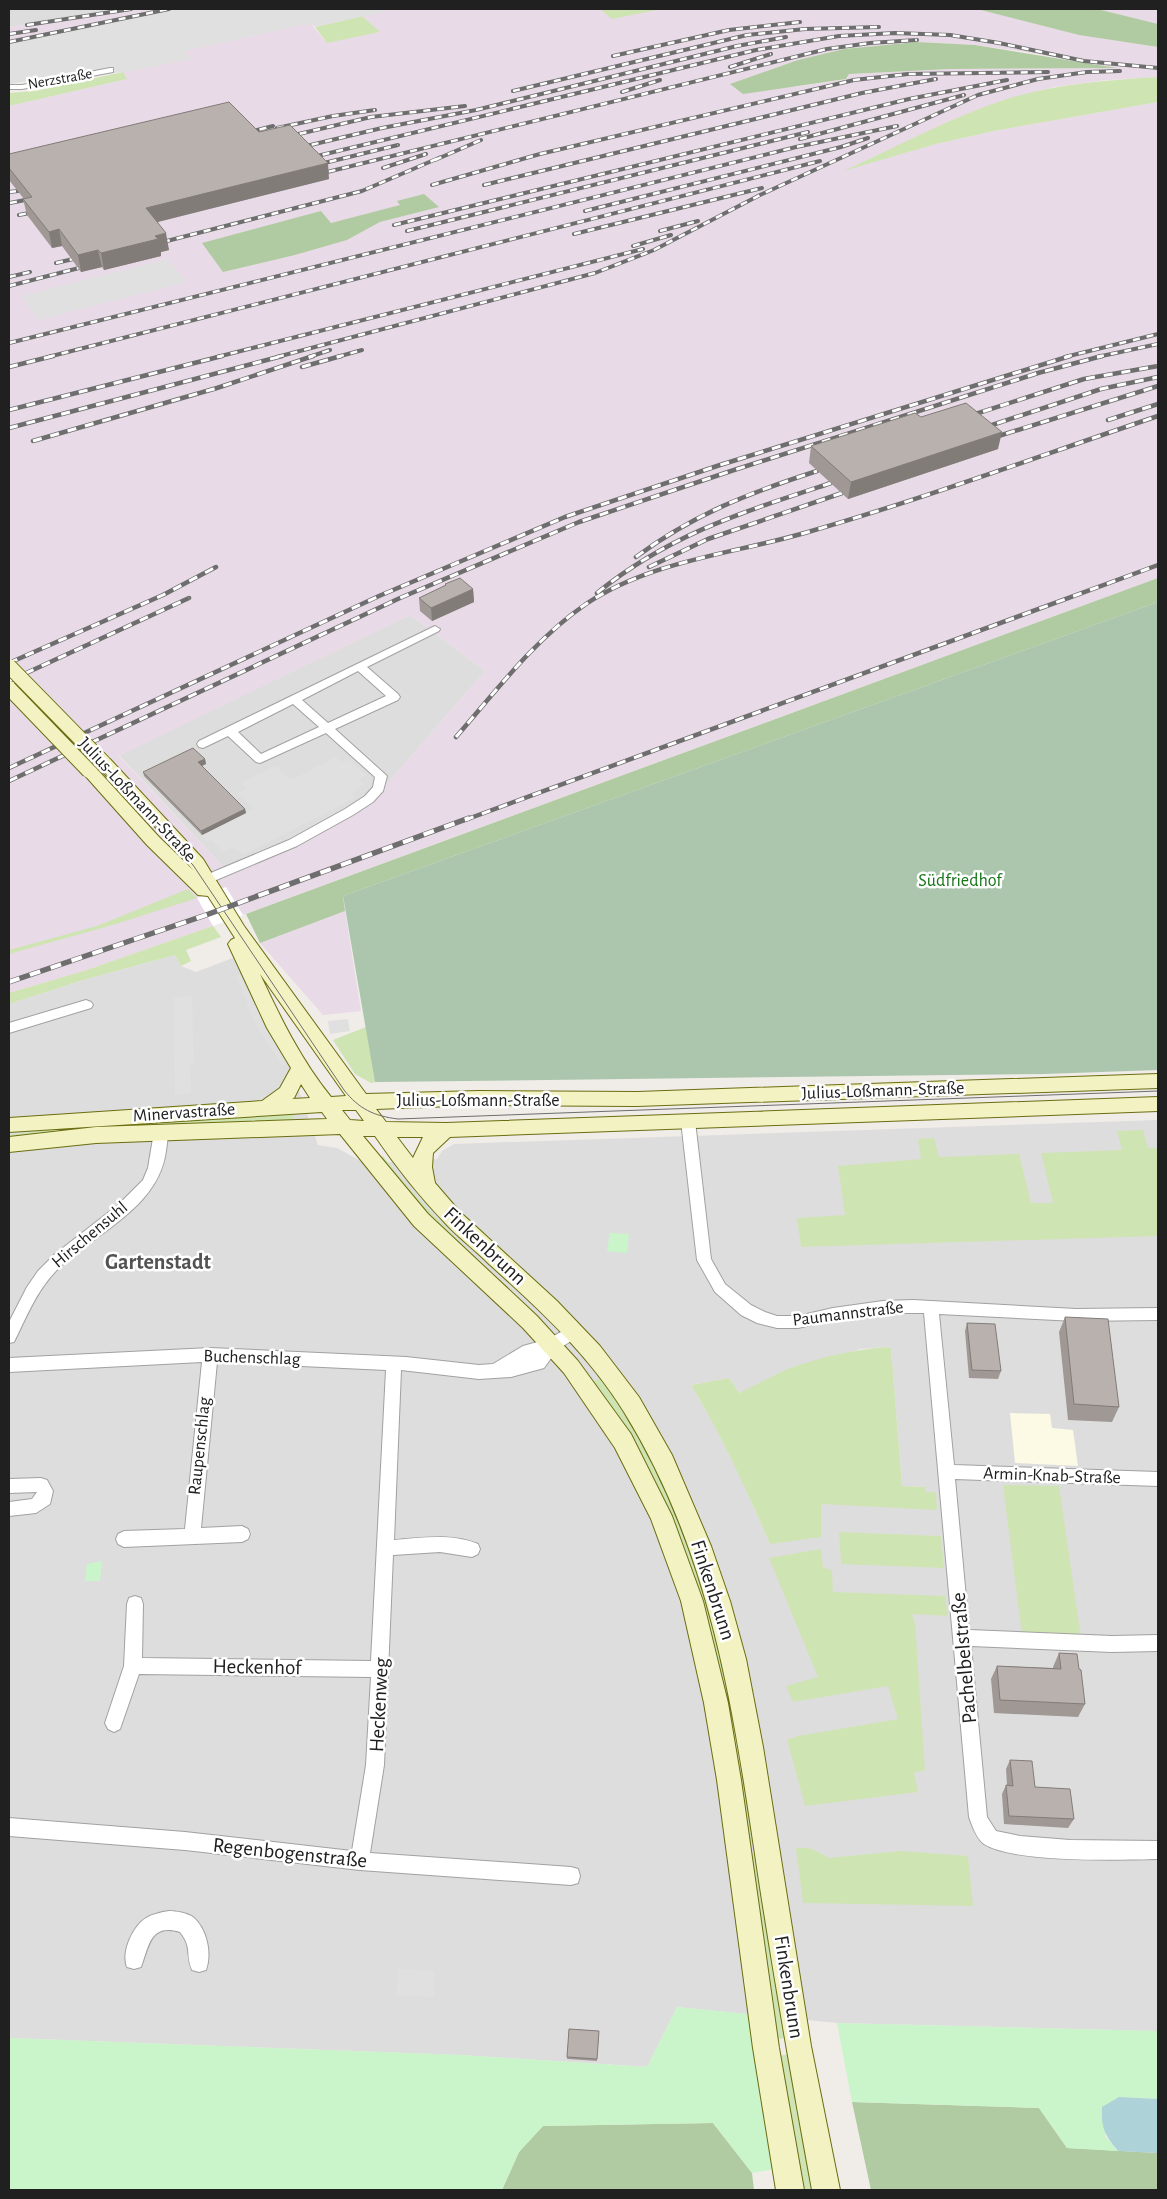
<svg xmlns="http://www.w3.org/2000/svg" width="1167" height="2199" font-family="'Alegreya Sans',sans-serif">
<style>
.residential{fill:#dedddd;fill-rule:evenodd}
.industrial{fill:#e8dae6;fill-rule:evenodd}
.education{fill:#fcfae4}
.grass{fill:#cfe4b3}
.forest{fill:#b0caa1}
.cemetery{fill:#abc6ad}
.park{fill:#caf4ca}
.parking{fill:#e0e0e0}
.water{fill:#add2d8}
.pier{fill:#fff}
.lines{fill:none;stroke-linecap:round;stroke-linejoin:round}
.street-casing{stroke:#a1a1a1;stroke-width:2}
.secondary-casing{stroke:#6b6d11;stroke-width:2}
.street{fill:#fff;fill-rule:evenodd}
.secondary{fill:#f3f2c2;fill-rule:evenodd}
.tram{stroke:#6e6e6e;stroke-width:1}
.rail-far2-casing{stroke:#6e6e6e;stroke-width:4}
.rail-far1-casing{stroke:#6e6e6e;stroke-width:4.5}
.rail-casing{stroke:#6e6e6e;stroke-width:5.5}
.rail-far2{stroke:#fff;stroke-width:2.5;stroke-dasharray:7;stroke-linecap:butt}
.rail-far1{stroke:#fff;stroke-width:3;stroke-dasharray:9;stroke-linecap:butt}
.rail{stroke:#fff;stroke-width:4;stroke-dasharray:11;stroke-linecap:butt}
.secondary-bridge-casing{stroke:#6b6d11;stroke-width:16;stroke-linecap:butt}
.secondary-bridge{stroke:#f3f2c2;stroke-width:14}
.wall{fill:#9f9895}
.shaded-wall{fill:#827c79}
.building{fill:#b9b1ad;stroke:#827c79}
.labels{text-anchor:middle;dominant-baseline:central;stroke-width:5;stroke-linejoin:round;paint-order:stroke}
.far-street-label{font-size:15px;fill:#202020;stroke:#fff}
.street-label{font-size:18px;fill:#202020;stroke:#fff}
.park-label{font-size:18px;fill:#177518;stroke:#fff}
.near-street-label{font-size:21px;fill:#202020;stroke:#fff}
.district-label{font-size:22px;font-weight:bold;fill:#535353;stroke:#fff}
</style>
<rect width="100%" height="100%" fill="#f0ece8"/>
<path class="residential" d="M9 9H126L9 27Z
M410 615 485 671 373 800 319 834 231 875 119 755Z
M175 955 181 966 196 972 238 956 289 1063 318 1145 337 1148 366 1164 437 1159 442 1151 454 1144 1158 1120V2031L837 2023 677 2007 647 2067 461 2055 9 2038V1004L83 980ZM886 1347 891 1348 902 1486 925 1487 926 1492 821 1504 770 1544 740 1476 712 1421 691 1385 729 1378 739 1393 860 1349Z"/>
<path class="industrial" d="M126 9H176L9 44V27Z
M396 9H977L1079 35 1158 47V77L1107 80 1054 87 1007 99 958 118 848 169 936 144 994 131 1158 102V578L188 935 87 970 9 993V106L127 79 123 72 191 59 183 51 310 23 327 43 379 32 362 16ZM917 42 975 45 1027 52 1113 68 950 69 849 74 846 79 796 87 731 84 798 60 844 49ZM397 201 438 207 380 222 347 240 295 255 223 272 321 211 331 223 401 205ZM410 615 485 671 373 800 319 834 231 875 119 756Z
M1097 9H1158V24Z
M345 911 361 1011 323 1015 260 943Z"/>
<path class="education" d="M1010 1413 1050 1414 1052 1428 1073 1430 1078 1466 1015 1463Z"/>
<path class="grass" d="M600 9H662L612 19Z
M362 16 380 32 327 43 315 27Z
M123 72 127 79 9 106V93L35 91Z
M1158 77V102L994 131 936 144 843 171C897 147 951 117 1007 99 1056 84 1107 80 1158 77Z
M188 889 197 898 116 924 9 954V950L97 926Z
M213 926 221 937 186 950 191 961 181 966 175 955 83 980 9 1004V993L87 970Z
M366 1027 375 1082 371 1083 355 1074 333 1040Z
M293 1112V1120L181 1126 9 1142V1135L50 1129Z
M1143 1130 1148 1148H1158V1236L801 1247 797 1218 845 1215 838 1166 921 1159 918 1139 934 1138 939 1157 1019 1154 1031 1203H1053L1041 1153 1122 1150 1117 1131Z
M383 1156C428 1215 482 1263 536 1313L533 1315 444 1232 379 1159Z
M886 1347 891 1348 902 1486 925 1487 926 1492H936L937 1510 821 1504V1537L770 1544C746 1489 722 1436 691 1385L729 1378 739 1393C756 1385 772 1376 788 1369 820 1357 853 1350 886 1347Z
M602 1377 619 1402 674 1503 717 1626 756 1842 748 1843 707 1623 593 1382Z
M1003 1485 1059 1486 1081 1637 1022 1635Z
M839 1532 941 1536 944 1568 841 1564Z
M821 1549 823 1568 832 1570 833 1592 945 1596 948 1616 912 1614 915 1624 925 1770 914 1773 918 1792 805 1806 787 1740 798 1736 898 1719 888 1686 793 1702 786 1686 818 1677 769 1558Z
M796 1848C809 1847 817 1850 828 1858L900 1851 968 1856 973 1906 803 1903Z
M757 1855 786 2038 776 2039 750 1856Z
M789 2054 815 2190H802L778 2056Z"/>
<path class="forest" d="M977 9H1097L1158 24V47L1079 35Z
M917 42 975 45 1117 68 950 69 849 74 846 79 743 94 730 84 798 60 844 49Z
M424 194 439 207 380 222 347 240 295 255 223 272 202 243 321 211 331 223 400 205 397 201Z
M1158 578V602L343 896 345 911 260 943 246 914Z
M852 2102 1039 2108 1067 2148 1158 2153V2190H871Z
M713 2123 752 2173 754 2190H502L519 2152 543 2126Z"/>
<path class="cemetery" d="M1158 602V1070L1044 1074 375 1082 343 896Z"/>
<path class="park" d="M610 1233 629 1234 627 1253 607 1251Z
M102 1561 100 1581H85L87 1564Z
M677 2007 748 2014 774 2169 752 2173 713 2123 543 2126 519 2152 502 2190H9V2038L461 2055 647 2067Z
M837 2023 1158 2031V2099L1119 2097 1105 2136 1118 2151 1067 2148 1039 2108 852 2102Z"/>
<path class="parking" d="M176 9H396L315 27 310 23 184 51 191 59 123 72 114 73 108 69 9 84V44Z
M167 259 187 282 38 320 22 296Z
M336 757 342 762 348 759 366 775 359 778 364 784 351 793 355 798 244 855 238 850 230 848 223 851 211 840 207 842 202 835 254 809 238 793 247 789 241 783 275 766 291 780Z
M246 973 289 1063 282 1066 255 1022 236 976Z
M192 995 194 1064 190 1065 191 1093 175 1095 173 998Z
M348 1019 350 1031 330 1034 328 1021Z
M398 1969 434 1971V1997L396 1996Z"/>
<path class="water" d="M1119 2097 1158 2099V2153L1118 2151C1105 2135 1101 2129 1102 2107Z"/>
<path class="pier" d="M226 887 243 915 213 926 197 898Z"/>
<g class="lines">
<defs>
<path id="street" d="M110 68H113V72L22 89H9V85H22Z
M435 626 440 629 439 631 367 667 398 694 400 697 398 700 335 729 387 776 383 791 373 802 353 815 297 846 202 886H194L192 883 194 880 289 840 345 809 365 796 373 787 375 777 326 733 260 763 256 762 228 736 203 748 199 747 197 744 199 741ZM358 671 386 696 328 723 302 700ZM293 704 319 727 261 754 238 732Z
M86 1000 91 1002 93 1005 91 1008 9 1033V1023Z
M688 1116 693 1117 695 1121 711 1259 725 1284 751 1305 765 1312 777 1316H798L833 1308 883 1301 913 1300 1076 1309 1158 1308V1320L1076 1321 939 1314 954 1465 1158 1472V1486L955 1479 969 1630 1112 1636 1158 1635V1651L1112 1652 971 1646 987 1817 996 1831 1020 1836 1070 1840 1158 1841V1859C1121 1860 1013 1863 984 1844 976 1838 972 1825 969 1817L924 1313H883L833 1320 798 1328H777L757 1323 741 1315 715 1292 697 1260 681 1121 683 1117Z
M161 1127 166 1128C169 1135 167 1143 166 1151 158 1210 93 1233 55 1272 36 1292 26 1318 14 1342L9 1343V1322L27 1287 38 1271 55 1254 118 1205 143 1180 148 1168 154 1132 156 1128Z
M574 1325 579 1326 582 1331 579 1336 557 1350 544 1368 511 1377 479 1379 401 1370 394 1540C422 1538 451 1533 478 1544L480 1549 478 1554 472 1557 440 1552 393 1555 384 1765 370 1853 571 1867 578 1869 580 1876 578 1883 571 1885 360 1870 185 1850 9 1836V1818L185 1832 352 1851 366 1765 371 1677 139 1674 120 1729 114 1732 108 1729 105 1723 124 1666 127 1604 129 1598 135 1596 141 1598 143 1604 142 1658 371 1661 386 1370 217 1362 201 1528 242 1526 248 1529 250 1534 248 1539 242 1542 124 1547 118 1544 116 1539 118 1534 124 1531 185 1529 202 1362 9 1372V1358L210 1348 406 1357 479 1365 493 1364 523 1346 548 1339Z
M41 1478 47 1480 53 1491 50 1504 36 1513 9 1516V1502L32 1499 37 1492 9 1493V1479Z
M169 1911C176 1911 187 1913 193 1917 207 1929 212 1953 206 1970L199 1972 192 1970C185 1953 193 1949 180 1932 150 1923 149 1946 141 1967L134 1969 127 1967C121 1952 133 1926 146 1918 153 1914 161 1912 169 1911Z"/>
<path id="secondary" d="M104 758 110 759 203 859 244 926 366 1094 479 1091 637 1092 1158 1074V1088L637 1106 479 1105 376 1109 386 1122 446 1123 1158 1097V1111L450 1137 433 1153 432 1167 435 1183 460 1212 557 1301 600 1346 639 1397 672 1455 711 1546 730 1601 746 1659 763 1747 811 2046 840 2190H812C793 2087 775 1984 759 1881 734 1715 714 1558 624 1412 589 1355 539 1309 489 1264 475 1250 459 1238 446 1224 420 1197 396 1167 375 1136H363L428 1214 537 1316 578 1361 631 1434 672 1516 703 1601 728 1703 741 1780 779 2048 804 2190H776L753 2048 717 1780 704 1703 681 1601 651 1519 615 1448 564 1373 523 1328 414 1226 340 1134 96 1143 9 1152V1137L96 1127 327 1119 322 1112 9 1132V1118L262 1101 280 1088 291 1068 267 1028 228 944 231 940 235 938 208 896 198 895 147 845 81 771 83 767 89 766 95 767 159 837 193 870 162 834 98 767 96 763 98 759ZM260 974 346 1096 331 1097C301 1060 280 1017 260 974ZM301 1084 310 1098 292 1099 294 1098ZM342 1110H356L364 1121 350 1120ZM397 1137H423L413 1158Z"/>
</defs>
<use href="#street" class="street-casing"/>
<use href="#secondary" class="secondary-casing"/>
<use href="#street" class="street"/>
<use href="#secondary" class="secondary"/>
<path class="tram" d="M9 673 193 865 344 1090C359 1109 374 1116 398 1119L1158 1091"/>
<defs>
<path id="rail-far2" d="M27 25 131 9
M9 34 36 30
M9 42 169 9
M613 56 729 30 800 22
M730 67 771 54
M513 91 747 35 805 29 879 27
M622 92 660 80
M277 128 333 116 375 110
M246 133 273 126
M286 137 371 117 465 106
M800 139 964 95
M298 148 382 128 476 110 737 46 786 37
M309 158 756 50 839 36 895 33 950 35 999 43 1084 61 1158 68
M435 160 481 140
M316 165 398 145
M383 168 426 154
M315 175 827 49 870 43 917 40
M432 185 540 154 854 80 908 74 1048 72
M484 185 862 93 936 79
M9 192 18 191
M10 203 25 200
M585 211 841 147 868 138
M19 215 34 212
M394 225 909 99 1007 80
M407 231 808 132
M660 231 698 221
M574 234 762 188
M163 242 362 191 441 157
M633 246 671 235
M56 263 86 256
M9 277 30 272
M9 286 79 268
M9 343 796 147 897 126
M48 357 820 161
M217 357 643 249
M277 357 595 273 654 250 760 195 978 95 1038 79 1087 72 1120 71
M309 357 330 350
M337 357 362 350
M1065 357 1158 334
M1097 357 1158 344"/>
<path id="rail-far1" d="M9 367 53 356
M302 367 341 356
M9 410 222 356
M966 417 1084 379 1158 366
M1108 420 1158 404
M9 428 282 356
M980 429 1101 389 1158 377
M989 439 1158 386
M33 441 217 388 313 356
M636 557C694 514 749 493 817 471
M649 567 708 539 842 493
M597 593C670 534 743 512 831 483
M9 663 163 595 216 567
M9 681 189 598
M456 737C496 691 535 639 586 604 652 560 734 554 808 532 926 498 1042 455 1158 416
M9 768 379 596 565 517 720 465 1070 356
M9 781 400 598 579 522 731 471 1038 373 1102 356
M465 820 1158 565"/>
<path id="rail" d="M9 982 206 915 469 818"/>
</defs>
<use href="#rail-far2" class="rail-far2-casing"/>
<use href="#rail-far1" class="rail-far1-casing"/>
<use href="#rail" class="rail-casing"/>
<use href="#rail-far2" class="rail-far2"/>
<use href="#rail-far1" class="rail-far1"/>
<use href="#rail" class="rail"/>
<defs>
<path id="secondary-bridge" d="M9 666 104 763
M9 688 89 771"/>
</defs>
<use href="#secondary-bridge" class="secondary-bridge-casing"/>
<use href="#secondary-bridge" class="secondary-bridge"/>
</g>
<path class="wall" d="M9 154 329 179 158 222 169 250 161 252V256L104 270 102 267 81 272 62 246 52 248 27 215 23 199H24L9 180Z
M921 417 998 449 848 499 809 463 811 446Z
M445 584 473 589 474 602 432 621 420 611 419 598 445 586Z
M205 759 206 764 202 766 245 809 246 813 202 835 144 776 143 772Z
M1065 1317 1119 1407 1112 1422 1068 1420 1059 1332Z
M967 1323 1001 1371 998 1379 969 1378 965 1331Z
M1059 1653 1079 1669 1085 1704 1078 1717 994 1713 991 1679 997 1666 1053 1668V1667Z
M1010 1760 1035 1787 1074 1819 1068 1828 1004 1824 1002 1794 1006 1785H1007L1006 1769Z
M569 2029 599 2031 597 2061 567 2059Z"/>
<path class="shaded-wall" d="M328 163 329 179 149 224 146 208Z
M59 229 62 246 52 248 49 232Z
M166 233 169 250 161 252V256L104 270 101 253 155 236Z
M98 250 102 267 81 272 78 255Z
M1002 432 998 449 848 499 851 482Z
M473 589 474 602 432 621 431 608Z
M205 759 206 764 199 767 198 762Z
M245 809 246 813 202 835 201 831Z"/>
<path class="building" d="M229 102 259 132 290 125 328 163 146 208 166 233 155 236 158 239 101 253 98 250 78 255 59 229 49 232 23 199 32 197 9 168V154Z
M966 403 1002 432 851 482 811 446 915 413 921 417Z
M460 578 473 589 431 608 419 598 446 585 445 584Z
M193 748 205 759 198 762 245 809 201 831 143 772Z
M1065 1317 1108 1319 1119 1407 1074 1404Z
M967 1323 995 1324 1001 1371 972 1370Z
M1059 1653 1077 1654 1079 1669 1081 1670 1085 1704 1000 1700 997 1666 1061 1669Z
M1010 1760 1032 1761 1035 1787 1070 1789 1074 1819 1009 1816 1006 1785 1013 1786Z
M569 2029 599 2031 597 2059 567 2057Z"/>
<g class="labels">
<g class="far-street-label">
<text transform="translate(60 79) rotate(-10)">Nerzstraße</text>
</g>
<g class="street-label">
<text transform="translate(137 800) rotate(47)">Julius-Loßmann-Straße</text>
<text transform="translate(883 1091) rotate(-2)">Julius-Loßmann-Straße</text>
<text x="478" y="1101">Julius-Loßmann-Straße</text>
<text transform="translate(184 1113) rotate(-4)">Minervastraße</text>
<text transform="translate(90 1235) rotate(-40)">Hirschensuhl</text>
<text transform="translate(848 1314) rotate(-7)">Paumannstraße</text>
<text transform="translate(252 1358) rotate(2)">Buchenschlag</text>
<text transform="translate(200 1446) rotate(-84)">Raupenschlag</text>
<text transform="translate(1052 1476) rotate(2)">Armin-Knab-Straße</text>
</g>
<g class="park-label">
<text x="960" y="881">Südfriedhof</text>
</g>
<g class="near-street-label">
<text transform="translate(485 1246) rotate(43)">Finkenbrunn</text>
<text transform="translate(713 1590) rotate(72)">Finkenbrunn</text>
<text transform="translate(964 1658) rotate(-95)">Pachelbelstraße</text>
<text transform="translate(257 1667) rotate(1)">Heckenhof</text>
<text transform="translate(379 1705) rotate(-87)">Heckenweg</text>
<text transform="translate(290 1853) rotate(6)">Regenbogenstraße</text>
<text transform="translate(789 1987) rotate(81)">Finkenbrunn</text>
</g>
<g class="district-label">
<text x="158" y="1262">Gartenstadt</text>
</g>
</g>
<rect width="1167" height="2199" fill="none" stroke="#202020" stroke-width="20"/>
</svg>
